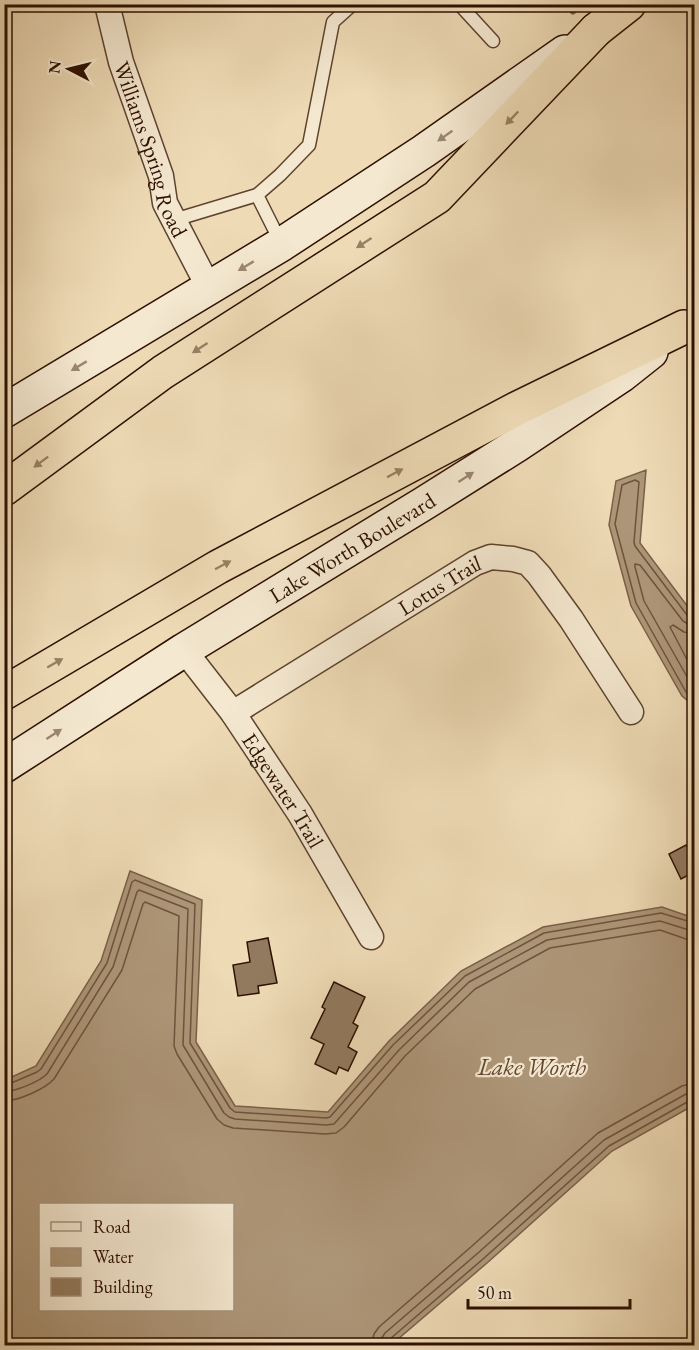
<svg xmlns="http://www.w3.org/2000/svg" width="699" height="1350" font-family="'EB Garamond',serif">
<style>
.water{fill:#ad9678;stroke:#7a6048;stroke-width:1.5;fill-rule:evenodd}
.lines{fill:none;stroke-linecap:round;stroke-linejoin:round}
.shore{stroke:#6e533c;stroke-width:1.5}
.stream{stroke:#7a6048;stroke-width:7}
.building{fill:#927a5f;stroke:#2e1000;stroke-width:1.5}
.service-casing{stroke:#5e432e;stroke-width:15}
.minor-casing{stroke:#5e432e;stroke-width:27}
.secondary-casing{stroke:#2e1000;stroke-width:36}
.trunk-casing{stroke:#2e1000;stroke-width:36}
.motorway-casing{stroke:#2e1000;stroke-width:36}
.service{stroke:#f4e8d0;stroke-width:12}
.minor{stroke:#f4e8d0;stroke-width:24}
.secondary{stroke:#f4e8d0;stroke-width:33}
.trunk{stroke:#eedbb6;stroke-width:33}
.motorway{stroke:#eedbb6;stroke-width:33}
.oneway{fill:#988064}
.oneway2{fill:#9b8772}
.labels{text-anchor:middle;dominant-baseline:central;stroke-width:4.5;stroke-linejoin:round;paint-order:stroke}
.street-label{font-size:22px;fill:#2e1000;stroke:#f4e8d0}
.water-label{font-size:24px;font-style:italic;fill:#614630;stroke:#f4e8d0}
</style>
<rect width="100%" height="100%" fill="#eedbb6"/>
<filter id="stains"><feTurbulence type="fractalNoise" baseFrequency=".00333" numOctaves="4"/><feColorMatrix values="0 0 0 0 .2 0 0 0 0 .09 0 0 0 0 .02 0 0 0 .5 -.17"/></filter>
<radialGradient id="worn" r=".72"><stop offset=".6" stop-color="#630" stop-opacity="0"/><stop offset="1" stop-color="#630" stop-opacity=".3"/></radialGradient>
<path class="water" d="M646 470 640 543 694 615V706L682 696 631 606 609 525 616 481Z
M130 871 202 900 196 1042 235 1106 328 1112 389 1041 461 971 543 927 662 907 694 918V1105L612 1151 487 1263 391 1345H5V1080L36 1066 101 961ZM40 1204H232V1310H40Z"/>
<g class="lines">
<path class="shore" d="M694 617H690L687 615 635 546 634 542 639 482 635 480 622 485 615 524 636 603 686 692 694 699
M694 625 688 624 683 621 640 565 635 564V567L644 601 694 689
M694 634 684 632 673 625 670 627 694 673
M4 1085 9 1084 37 1072 41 1069 107 963 132 882 135 880 195 904 190 1043 230 1108 235 1112 326 1118 330 1117 393 1045 465 976 544 933 661 913 694 923
M4 1092C16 1091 39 1082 47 1074L113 967 137 892 139 890 188 909 183 1045 224 1113 229 1117 235 1119 326 1125 334 1124 399 1050 469 982 547 940 660 921 689 930 694 931
M4 1101C18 1101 45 1089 54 1079L122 970 143 904 145 902 179 916 174 1046 177 1054 217 1119 224 1125 233 1128 325 1134 336 1133 344 1127 405 1056 475 989 550 948 660 930 686 939 694 940
M371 1346 374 1334 379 1327 472 1246 598 1133 682 1086 694 1083
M380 1346 381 1339 385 1333 478 1253 604 1140 686 1094 694 1092
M388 1346 390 1339 483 1259 609 1146 689 1101 694 1100"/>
<path class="stream" d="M569 4 573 11"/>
</g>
<path class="building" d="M686 845 694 862V872L681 879 669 854Z
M268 938 277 983 258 986 259 993 238 996 233 965 250 962 247 942Z
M334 982 365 997 353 1023 358 1026 348 1047 357 1052 348 1071 339 1067 336 1074 315 1064 324 1044 311 1038 325 1009 322 1007Z"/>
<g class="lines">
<defs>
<path id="service" d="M459 4 493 41
M174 220 257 195
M281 243 257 195 280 175 309 145 333 22 353 4"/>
<g id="minor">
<path id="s1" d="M107 4 121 62 161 176 165 203 209 288"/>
<path id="s2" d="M184 650 233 713 300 814 371 937"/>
<path id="s3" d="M233 713 475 563 491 557 513 559 528 563 539 575 571 619 631 712"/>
</g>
<g id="secondary">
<path d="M4 411 282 244 424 151 565 52"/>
<path id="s4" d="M4 766 184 650 423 504 517 445 622 375 651 352"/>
</g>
<path id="trunk" d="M596 30 629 4"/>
<path id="motorway" d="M4 489 163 372 437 197 596 30
M4 693 218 567 518 408 684 327"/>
</defs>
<use href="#service" class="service-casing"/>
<use href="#minor" class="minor-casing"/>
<use href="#secondary" class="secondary-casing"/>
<use href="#trunk" class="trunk-casing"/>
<use href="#motorway" class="motorway-casing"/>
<use href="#service" class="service"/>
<use href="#minor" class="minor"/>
<use href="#secondary" class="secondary"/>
<use href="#trunk" class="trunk"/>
<use href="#motorway" class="motorway"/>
</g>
<defs><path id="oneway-solid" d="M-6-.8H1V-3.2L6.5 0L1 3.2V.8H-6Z" transform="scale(1.5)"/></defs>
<g class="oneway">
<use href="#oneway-solid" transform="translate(512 118) rotate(134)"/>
<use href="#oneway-solid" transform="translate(364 243) rotate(147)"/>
<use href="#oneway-solid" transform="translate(200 348) rotate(147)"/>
<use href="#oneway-solid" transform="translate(41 462) rotate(143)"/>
<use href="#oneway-solid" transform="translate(395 473) rotate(-28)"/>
<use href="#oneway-solid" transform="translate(223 565) rotate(-28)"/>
<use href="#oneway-solid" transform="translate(55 663) rotate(-30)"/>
</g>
<g class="oneway2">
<use href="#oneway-solid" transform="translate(445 136) rotate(145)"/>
<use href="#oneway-solid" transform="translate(246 266) rotate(149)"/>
<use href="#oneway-solid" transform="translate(79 366) rotate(149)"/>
<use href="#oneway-solid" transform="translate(466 477) rotate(-33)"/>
<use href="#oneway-solid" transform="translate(54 734) rotate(-33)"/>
</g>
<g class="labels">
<g class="street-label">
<text stroke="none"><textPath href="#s1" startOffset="152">Williams Spring Road</textPath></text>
<text stroke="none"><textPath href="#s4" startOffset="411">Lake Worth Boulevard</textPath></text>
<text stroke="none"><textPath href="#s3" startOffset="243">Lotus Trail</textPath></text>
<text stroke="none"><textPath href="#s2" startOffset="172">Edgewater Trail</textPath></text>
</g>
<g class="water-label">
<text x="532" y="1066">Lake Worth</text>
</g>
</g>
<rect width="699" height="1350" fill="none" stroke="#eedbb6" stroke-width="24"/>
<rect x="6" y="6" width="687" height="1338" fill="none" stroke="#2e1000" stroke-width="3"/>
<rect x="12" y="12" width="675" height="1326" fill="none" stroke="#2e1000" stroke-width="1.5"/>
<rect x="39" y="1203" width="195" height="108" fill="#f4e8d0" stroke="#a5927d" stroke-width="1.5"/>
<rect x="51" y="1222" width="30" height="9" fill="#f4e8d0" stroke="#a5927d" stroke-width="1.5"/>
<text x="93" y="1233" font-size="18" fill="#2e1000">Road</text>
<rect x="51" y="1248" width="30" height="18" fill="#ad9678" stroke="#a5927d" stroke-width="1.5"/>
<text x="93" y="1263" font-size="18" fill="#2e1000">Water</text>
<rect x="51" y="1278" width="30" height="18" fill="#927a5f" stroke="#a5927d" stroke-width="1.5"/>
<text x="93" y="1293" font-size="18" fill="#2e1000">Building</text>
<g transform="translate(69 69) rotate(277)" stroke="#f4e8d0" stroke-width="4.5" paint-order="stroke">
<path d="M0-4.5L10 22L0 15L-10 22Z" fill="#2e1000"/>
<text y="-9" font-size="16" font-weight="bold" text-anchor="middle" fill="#2e1000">N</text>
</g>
<path d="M468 1299v9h162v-9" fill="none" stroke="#2e1000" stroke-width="3"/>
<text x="477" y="1299" font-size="18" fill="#2e1000" stroke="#f4e8d0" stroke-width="4.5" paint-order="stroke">50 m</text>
<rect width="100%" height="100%" filter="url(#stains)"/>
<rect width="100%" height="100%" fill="url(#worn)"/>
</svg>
